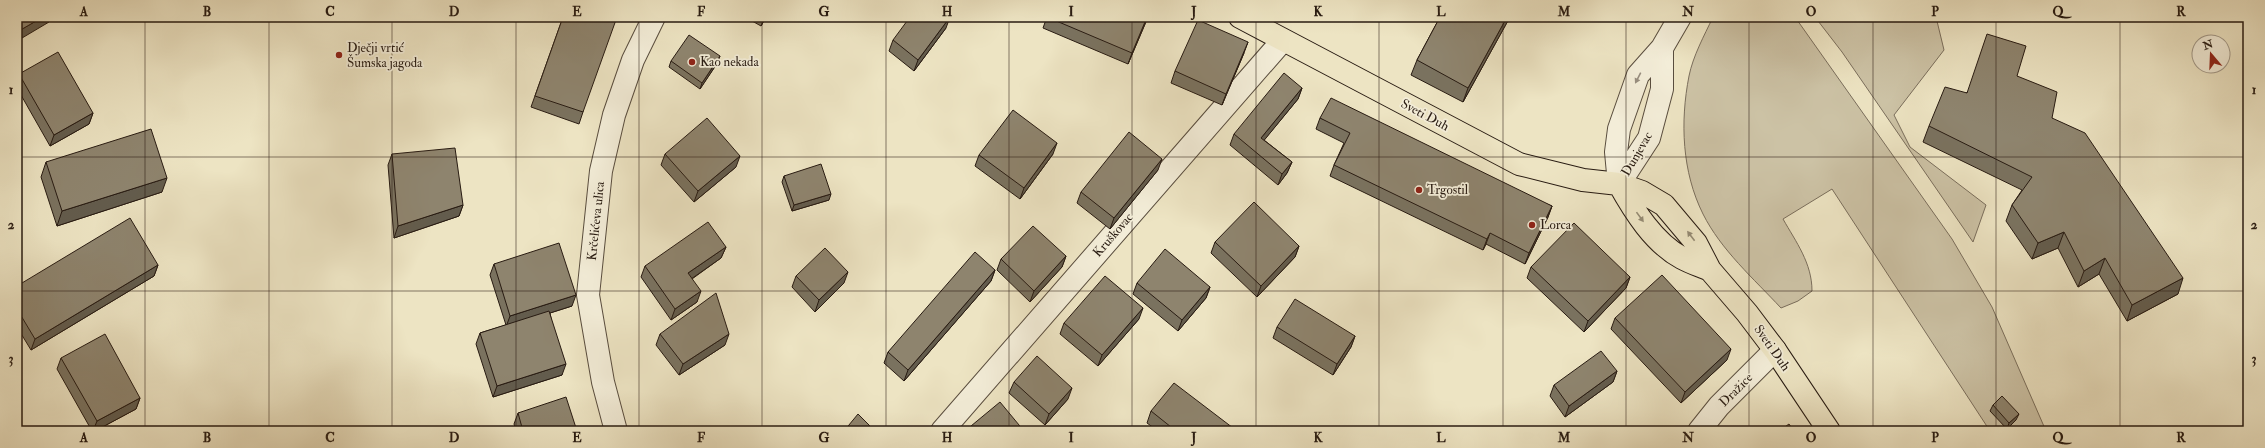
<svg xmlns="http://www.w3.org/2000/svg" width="2265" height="448" font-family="'IM FELL Double Pica',serif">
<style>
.green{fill:#ccc2a5;stroke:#7a6e5c}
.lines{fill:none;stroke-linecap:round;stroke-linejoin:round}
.minor-casing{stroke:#594d3e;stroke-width:24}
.major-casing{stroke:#281b12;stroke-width:24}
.minor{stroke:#f3edd8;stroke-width:22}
.major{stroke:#ede4c3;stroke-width:22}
.wall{fill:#7a725f;stroke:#281b12}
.shaded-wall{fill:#635c4d;stroke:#281b12}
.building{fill:#8e846e;stroke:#281b12}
.oneway{fill:#988e7f}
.oneway2{fill:#948a73}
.grid{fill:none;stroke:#281b12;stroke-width:1;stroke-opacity:0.55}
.poi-dot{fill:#8f2418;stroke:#f3edd8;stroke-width:1.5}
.labels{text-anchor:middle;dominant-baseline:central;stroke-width:3.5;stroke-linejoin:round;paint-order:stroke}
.poi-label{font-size:13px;fill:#281b12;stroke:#f3edd8;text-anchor:start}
.street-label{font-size:13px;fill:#281b12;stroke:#f3edd8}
.neatline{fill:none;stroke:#281b12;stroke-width:1.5}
.grid-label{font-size:13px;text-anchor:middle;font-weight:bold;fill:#281b12}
</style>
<rect width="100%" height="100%" fill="#ede4c3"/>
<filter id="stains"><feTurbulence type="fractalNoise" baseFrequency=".005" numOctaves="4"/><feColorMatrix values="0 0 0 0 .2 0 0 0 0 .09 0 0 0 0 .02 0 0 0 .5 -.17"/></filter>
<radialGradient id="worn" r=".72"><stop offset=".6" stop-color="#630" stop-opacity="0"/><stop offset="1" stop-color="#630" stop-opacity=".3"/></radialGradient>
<path class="green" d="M1713 17H1795L1952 239 1992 307 2046 431H1990L1832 189 1783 219C1796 242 1812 263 1812 291L1798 301 1781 308C1754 279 1721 250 1703 214 1682 172 1680 122 1689 76 1693 56 1704 36 1713 17Z
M1815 17H1936L1944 50 1894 115 1910 147 1986 205 1973 242 1842 52Z"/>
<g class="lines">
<defs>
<path id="minor" d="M1619 184 1616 152 1619 129 1638 75 1662 48 1680 17
M1619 184 1649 138 1662 89V48
M616 431 603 382 588 295 601 171 614 115 633 60 654 17
M942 431 1283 40
M1699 431 1719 406 1775 350"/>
<path id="major" d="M1240 17 1519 164 1583 180 1619 184 1642 192 1664 205 1696 243 1710 270 1747 313 1775 350 1829 431
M1619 184C1634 211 1654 243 1682 258 1691 263 1701 266 1710 270"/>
</defs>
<use href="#minor" class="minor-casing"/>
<use href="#major" class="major-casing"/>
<use href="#minor" class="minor"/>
<use href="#major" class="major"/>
</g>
<path class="wall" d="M563 17 583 112 579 124 531 107Z
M745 17H766L761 26Z
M1047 17H1148L1128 64 1043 28Z
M1320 17H1325L1324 19Z
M1440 17H1510L1463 102 1411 75 1417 60Z
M946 28 914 71 889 51 893 40Z
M1244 53 1222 105 1171 83 1175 71Z
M671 61 718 62 700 89 669 67Z
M19 74 93 113 89 124 50 146 17 88V80Z
M2017 76 2052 118 2178 294 2127 321 2099 274 2078 287 2058 248 2032 259 2006 221 2012 205 2022 190 1923 142 1929 126 1966 93Z
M1302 88 1298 99 1264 140 1292 162 1287 173 1278 185 1230 145 1234 134Z
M1320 118 1552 206 1548 217 1525 264 1486 244 1483 250 1330 176 1334 165 1344 143 1316 129Z
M392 154 463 205 459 216 394 238 388 165Z
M665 154 736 167 694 202 661 165Z
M1053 154 1020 199 975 166 979 155Z
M46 162 162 192 57 226 41 177Z
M1158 170 1110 229 1077 203 1081 192Z
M784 176 829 200 792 211 782 182Z
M1215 242 1299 246 1295 257 1257 297 1211 253Z
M726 247 721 258 692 279 697 302 671 320 641 277 645 266Z
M1066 256 1062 267 1030 302 997 270 1001 259Z
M494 264 572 306 550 313 562 375 493 397 476 344 480 333 506 325 490 275Z
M158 265 154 276 31 350 17 327V286Z
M1531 267 1630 277 1626 288 1584 332 1527 278Z
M995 270 991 281 904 381 884 363 888 352Z
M796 276 844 283 815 312 792 287Z
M1137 283 1210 287 1206 298 1178 331 1133 294Z
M1615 318 1727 360 1681 403 1611 329Z
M1139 319 1098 366 1060 334 1064 323Z
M1277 327 1355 336 1351 347 1333 375 1273 338Z
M660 334 725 345 679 375 656 345Z
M61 358 140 398 136 409 95 431H92L57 369Z
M1617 371 1613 382 1565 417 1550 396 1554 385Z
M1014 382 1068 399 1045 425 1009 393Z
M1993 405 2016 420 2007 429 1990 411Z
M1151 411 1237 431H1158L1147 423Z
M518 413 577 431H516L514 424Z
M971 426 1024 431H969Z"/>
<path class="shaded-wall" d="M43 17H51L49 22 17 41V32Z
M765 17H766L761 26Z
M950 17 946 28 914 71 918 60Z
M1147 17H1148L1128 64 1132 53Z
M1507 17H1510L1463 102 1468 88Z
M1248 42 1244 53 1222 105 1226 94Z
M720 56 718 62 700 89 702 83Z
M1302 88 1298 99 1257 149 1261 138Z
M93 113 89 124 50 146 54 135Z
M1057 143 1053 154 1020 199 1024 188Z
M740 156 736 167 694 202 698 191Z
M1162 159 1158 170 1110 229 1114 218Z
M1292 162 1287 173 1278 185 1282 174Z
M167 178 162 192 57 226 62 211Z
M831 194 829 200 792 211 794 205Z
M463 205 459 216 394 238 398 226Z
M1552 206 1548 217 1525 264 1529 253Z
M2064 232 2058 248 2032 259 2038 243Z
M1490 233 1486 244 1483 250 1487 239Z
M1299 246 1295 257 1257 297 1261 286Z
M726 247 721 258 684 284 688 273Z
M1066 256 1062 267 1030 302 1034 291Z
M2105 258 2099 274 2078 287 2084 271Z
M158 265 154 276 31 350 35 339Z
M995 270 991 281 904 381 908 370Z
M848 272 844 283 815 312 819 300Z
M1630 277 1626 288 1584 332 1588 321Z
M2183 278 2178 294 2127 321 2132 305Z
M1210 287 1206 298 1178 331 1182 320Z
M701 291 697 302 671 320 675 309Z
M576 295 572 306 506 327 510 316Z
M1143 308 1139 319 1098 366 1102 355Z
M729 334 725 345 679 375 683 364Z
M1355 336 1351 347 1333 375 1337 364Z
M1731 349 1727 360 1681 403 1685 392Z
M566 364 562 375 493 397 497 386Z
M1617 371 1613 382 1565 417 1569 406Z
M1072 388 1068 399 1045 425 1049 414Z
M140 398 136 409 95 431H93L97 421Z
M2019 414 2016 420 2007 429 2009 423Z"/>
<path class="building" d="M17 17H43L17 32Z
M563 17H617L583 112 535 96Z
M910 17H950L918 60 893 40Z
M1047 17H1147L1132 53Z
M1440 17H1507L1468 88 1417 60Z
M1198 20 1248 42 1226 94 1175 71Z
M1987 34 2026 46 2017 76 2057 92 2052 118 2085 133 2183 278 2132 305 2105 258 2084 271 2064 232 2038 243 2012 205 2032 177 1929 126 1945 87 1967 93Z
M689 35 720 56 702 83 671 61Z
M58 52 93 113 54 135 19 74Z
M1284 73 1302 88 1261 138 1292 162 1282 174 1234 134Z
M1331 98 1552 206 1529 253 1490 233 1487 239 1334 165 1350 133 1320 118Z
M1013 110 1057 143 1024 188 979 155Z
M707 118 740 156 698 191 665 154Z
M151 129 167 178 62 211 46 162Z
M1129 132 1162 159 1114 218 1081 192Z
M455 148 463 205 398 226 392 154Z
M821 164 831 194 794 205 784 176Z
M1254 202 1299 246 1261 286 1215 242Z
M130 218 158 265 35 339 17 309V286Z
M708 222 726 247 688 273 701 291 675 309 645 266Z
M1574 223 1630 277 1588 321 1531 267Z
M1033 226 1066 256 1034 291 1001 259Z
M559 243 576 295 510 316 494 264Z
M825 248 848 272 819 300 796 276Z
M1165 249 1210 287 1182 320 1137 283Z
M975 252 995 270 908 370 888 352Z
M1662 275 1731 349 1685 392 1615 318Z
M1105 276 1143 308 1102 355 1064 323Z
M716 293 729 334 683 364 660 334Z
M1295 299 1355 336 1337 364 1277 327Z
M549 311 566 364 497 386 480 333Z
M105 334 140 398 97 421 61 358Z
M1601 351 1617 371 1569 406 1554 385Z
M1037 356 1072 388 1049 414 1014 382Z
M1174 383 1237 431H1176L1151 411Z
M2002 396 2019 414 2009 423 1993 405Z
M566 397 577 431H523L518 413Z
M1000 402 1024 431H975L971 426Z
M858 414 875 431H844Z
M1789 424 1794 431H1779Z"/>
<defs><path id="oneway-solid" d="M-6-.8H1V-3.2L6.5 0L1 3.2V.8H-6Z"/></defs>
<use class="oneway" href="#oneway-solid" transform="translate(1638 78) rotate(117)"/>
<g class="oneway2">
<use href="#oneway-solid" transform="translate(1640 217) rotate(54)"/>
<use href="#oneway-solid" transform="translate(1691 236) rotate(-127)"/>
</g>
<path class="grid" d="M145 17V431M269 17V431M392 17V431M516 17V431M639 17V431M762 17V431M886 17V431M1009 17V431M1132 17V431M1256 17V431M1379 17V431M1503 17V431M1626 17V431M1749 17V431M1873 17V431M1996 17V431M2120 17V431M17 157H2248M17 291H2248"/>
<g class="poi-dot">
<circle cx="339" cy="55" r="4"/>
<circle cx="692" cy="62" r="4"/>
<circle cx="1419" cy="190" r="4"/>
<circle cx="1532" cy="225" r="4"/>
</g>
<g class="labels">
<g class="poi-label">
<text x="347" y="48">Dječji vrtić<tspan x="347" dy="15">Šumska jagoda</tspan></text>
<text x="700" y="62">Kao nekada</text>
<text x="1427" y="190">Trgostil</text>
<text x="1540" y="225">Lorca</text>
</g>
<g class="street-label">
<text transform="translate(1425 115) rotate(28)">Sveti Duh</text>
<text transform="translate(1637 154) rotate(-60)">Dunjevac</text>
<text transform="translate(596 221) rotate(-84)">Krčelićeva ulica</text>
<text transform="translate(1113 235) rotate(-49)">Kruškovac</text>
<text transform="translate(1772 348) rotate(55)">Sveti Duh</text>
<text transform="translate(1736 390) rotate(-45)">Dražice</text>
</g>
</g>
<rect width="2265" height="448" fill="none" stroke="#ede4c3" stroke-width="44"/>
<g transform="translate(2211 54) rotate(341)"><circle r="19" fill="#f3edd8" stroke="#a29989"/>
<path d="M0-3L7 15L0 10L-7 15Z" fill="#8f2418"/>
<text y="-6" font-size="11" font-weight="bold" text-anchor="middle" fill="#281b12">N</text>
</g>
<rect x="22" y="22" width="2221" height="404" class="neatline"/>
<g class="grid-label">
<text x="84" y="16">A</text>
<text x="207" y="16">B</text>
<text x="330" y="16">C</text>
<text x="454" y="16">D</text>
<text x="577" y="16">E</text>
<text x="701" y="16">F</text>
<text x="824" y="16">G</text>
<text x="947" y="16">H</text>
<text x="1071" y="16">I</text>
<text x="1194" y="16">J</text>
<text x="1318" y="16">K</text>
<text x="1441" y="16">L</text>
<text x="1564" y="16">M</text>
<text x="1688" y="16">N</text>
<text x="1811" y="16">O</text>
<text x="1935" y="16">P</text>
<text x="2058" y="16">Q</text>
<text x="2181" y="16">R</text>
<text x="11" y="94">1</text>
<text x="2254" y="94">1</text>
<text x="11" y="229">2</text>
<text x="2254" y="229">2</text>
<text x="11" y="363">3</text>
<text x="2254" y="363">3</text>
<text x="84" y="442">A</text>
<text x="207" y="442">B</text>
<text x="330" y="442">C</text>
<text x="454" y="442">D</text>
<text x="577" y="442">E</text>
<text x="701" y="442">F</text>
<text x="824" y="442">G</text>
<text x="947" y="442">H</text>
<text x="1071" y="442">I</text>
<text x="1194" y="442">J</text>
<text x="1318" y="442">K</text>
<text x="1441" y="442">L</text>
<text x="1564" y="442">M</text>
<text x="1688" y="442">N</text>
<text x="1811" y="442">O</text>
<text x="1935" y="442">P</text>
<text x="2058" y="442">Q</text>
<text x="2181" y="442">R</text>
</g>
<rect width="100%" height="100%" filter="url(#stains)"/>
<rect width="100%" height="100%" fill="url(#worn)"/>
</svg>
